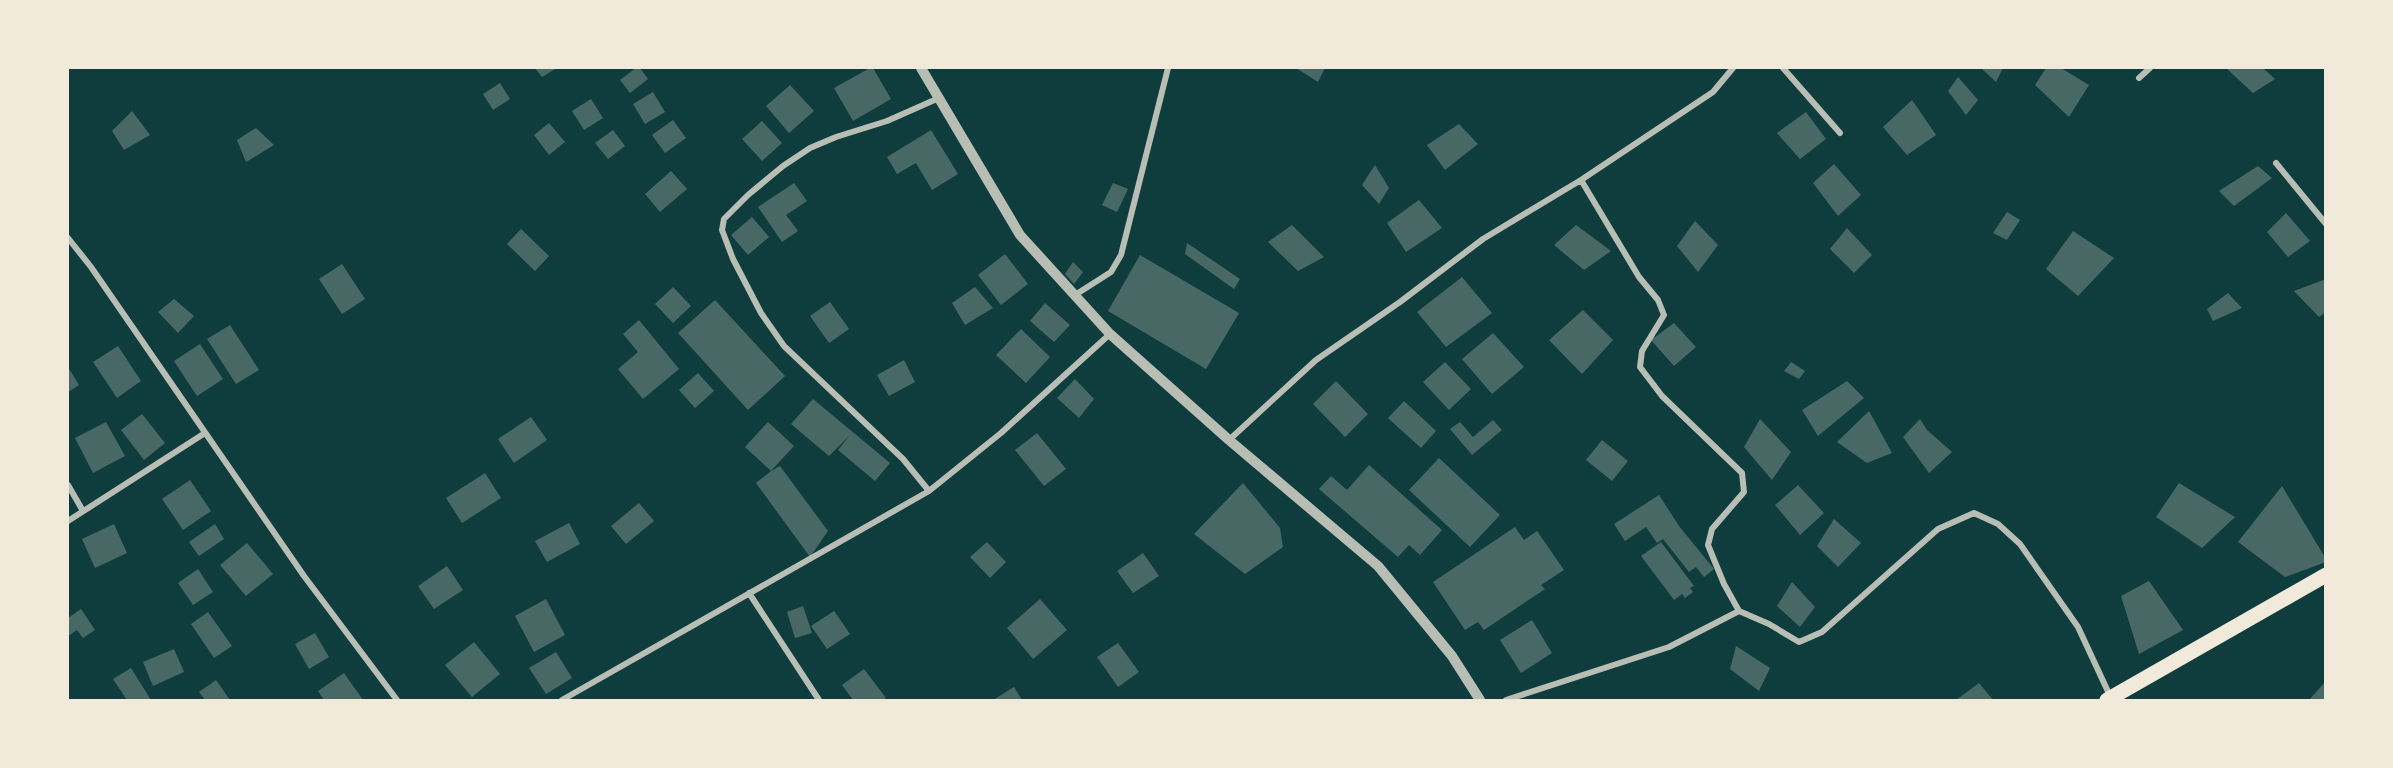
<svg xmlns="http://www.w3.org/2000/svg" width="2393" height="768" font-family="'Noto Sans',sans-serif">
<style>
.building{fill:#486865}
.lines{fill:none;stroke-linecap:round;stroke-linejoin:round}
.minor{stroke:#b8beb3;stroke-width:6}
.tertiary{stroke:#b8beb3;stroke-width:10}
.primary{stroke:#f1e9da;stroke-width:15}
</style>
<rect width="100%" height="100%" fill="#0f3d3e"/>
<path class="building" d="M535 68H557L542 77Z
M636 68H640L648 79 630 93 620 80Z
M870 68H873L891 99 853 121 834 88Z
M1296 68H1325L1318 82Z
M1981 68H2003L1996 82Z
M2046 68H2061L2089 85 2069 117 2035 85Z
M2226 68H2263L2275 79 2253 93Z
M1958 77 1978 100 1966 115 1948 91Z
M500 83 510 99 493 110 483 94Z
M790 85 814 111 789 133 766 106Z
M653 92 665 112 645 124 633 104Z
M591 99 603 118 584 130 572 111Z
M1912 100 1936 135 1907 155 1883 127Z
M132 111 150 135 124 150 112 131Z
M1806 112 1826 139 1800 159 1777 133Z
M673 120 686 138 665 153 652 135Z
M762 121 782 143 762 161 742 139Z
M549 123 565 142 549 155 534 135Z
M1459 124 1478 144 1445 170 1427 145Z
M256 128 274 145 246 162 237 140Z
M613 130 625 146 608 159 595 143Z
M931 130 958 174 932 190 916 163 897 174 887 157Z
M1834 164 1861 195 1838 216 1813 183Z
M1375 165 1389 188 1379 204 1362 185Z
M2258 166 2272 178 2234 206 2219 191Z
M671 171 687 189 660 212 645 194Z
M794 183 807 201 786 215 798 231 782 242 758 207Z
M1113 183 1128 189 1117 212 1102 205Z
M1419 200 1442 228 1406 252 1387 223Z
M2007 212 2020 220 2007 240 1993 233Z
M2286 213 2310 241 2288 257 2267 232Z
M752 217 769 237 748 255 731 235Z
M1695 221 1718 245 1698 272 1677 246Z
M1292 225 1324 257 1298 271 1268 242Z
M1576 225 1611 251 1584 270 1554 245Z
M1847 228 1872 255 1854 273 1830 249Z
M521 229 549 256 535 271 507 244Z
M2073 231 2114 258 2078 296 2046 269Z
M1187 243 1240 279 1234 289 1185 254Z
M1005 254 1028 284 1001 305 978 275Z
M1140 255 1239 313 1206 369 1108 311Z
M1073 262 1083 272 1074 284 1065 274Z
M342 264 365 299 342 314 319 279Z
M1462 277 1492 313 1446 347 1417 312Z
M2326 279V312L2319 317 2294 291Z
M673 287 691 306 673 323 655 304Z
M975 287 993 308 965 325 952 303Z
M2228 293 2242 308 2213 321 2207 309Z
M174 299 194 316 178 333 158 312Z
M715 300 785 376 748 410 678 333Z
M830 302 849 329 829 343 810 316Z
M1045 303 1070 325 1054 342 1030 321Z
M1583 310 1613 340 1582 374 1549 340Z
M639 320 679 369 643 399 618 369 638 352 623 334Z
M1674 323 1696 347 1674 366 1651 340Z
M230 325 259 370 236 384 207 339Z
M1021 329 1050 357 1026 383 996 355Z
M1493 333 1524 367 1492 394 1462 359Z
M200 344 223 379 197 396 174 361Z
M118 346 141 381 117 398 93 362Z
M904 360 915 382 889 396 877 375Z
M1445 362 1471 389 1449 410 1423 382Z
M1791 362 1805 371 1799 379 1784 371Z
M68 367 79 385 68 392Z
M698 373 714 391 695 408 679 390Z
M1075 379 1094 399 1079 418 1057 398Z
M1336 381 1368 414 1345 437 1313 404Z
M1847 381 1864 398 1818 436 1802 410Z
M813 399 890 463 875 481 838 450 850 435 829 456 791 424Z
M1404 401 1436 431 1421 448 1388 418Z
M1869 411 1892 453 1867 463 1837 442Z
M142 414 165 443 144 460 121 430Z
M531 417 547 440 514 463 498 439Z
M1760 419 1791 452 1772 480 1744 447Z
M1920 419 1927 430 1952 452 1929 473 1903 437Z
M1493 420 1502 430 1472 455 1450 429 1460 422 1473 437Z
M106 422 125 456 93 473 75 438Z
M768 422 794 446 771 471 780 466 828 531 810 557 756 483 771 471 745 447Z
M1037 433 1066 469 1044 486 1015 450Z
M1602 440 1628 461 1612 481 1586 460Z
M1439 458 1500 515 1470 547 1409 490Z
M1369 465 1442 530 1420 555 1409 545 1398 557 1319 489 1331 476 1347 490Z
M485 473 501 498 462 523 446 498Z
M190 480 211 511 183 530 162 499Z
M1243 483 1280 528 1283 547 1245 574 1194 534Z
M2179 483 2235 517 2202 548 2156 517Z
M1798 485 1824 513 1800 535 1775 505Z
M2282 486 2326 559V562L2285 577 2238 542Z
M1659 495 1679 526 1714 569 1704 577 1696 567 1689 572 1663 539 1657 543 1646 527 1625 541 1614 524Z
M639 503 654 521 626 544 611 526Z
M1834 519 1861 543 1838 567 1817 546Z
M569 523 580 544 547 562 535 541Z
M114 524 127 553 95 568 82 539Z
M215 524 224 539 199 556 189 542Z
M1515 527 1524 540 1537 531 1564 570 1541 585 1545 589 1484 630 1478 622 1465 630 1433 582Z
M987 542 1006 562 990 578 970 557Z
M1661 542 1694 586 1690 588 1693 592 1685 598 1682 594 1674 600 1641 556Z
M247 543 273 574 246 596 220 565Z
M1143 553 1159 576 1133 593 1117 571Z
M447 566 463 590 434 609 418 586Z
M198 569 213 592 193 605 178 583Z
M2149 581 2183 630 2139 654 2121 596Z
M1792 582 1815 607 1800 627 1777 606Z
M546 599 565 635 534 652 515 616Z
M1040 599 1067 630 1033 659 1007 628Z
M803 606 812 633 795 638 787 612Z
M81 609 95 630 83 638 77 630 68 636V618Z
M834 611 850 634 827 649 811 626Z
M208 612 232 646 214 658 191 624Z
M1532 620 1552 653 1521 673 1500 640Z
M315 633 329 657 309 669 295 644Z
M474 642 500 674 472 697 445 665Z
M1118 643 1139 672 1118 687 1097 657Z
M1736 646 1770 668 1759 691 1730 669Z
M174 649 184 672 153 686 143 662Z
M556 652 572 678 546 694 529 668Z
M131 668 151 700H127L113 679Z
M864 669 886 698 883 700H853L842 685Z
M344 673 363 700H324L318 691Z
M216 680 230 700H205L199 692Z
M2326 681V700H2309Z
M1979 683 1993 700H1956Z
M1014 687 1022 700H993Z"/>
<g class="lines">
<path class="minor" d="M1783 68 1840 133
M2139 78 2150 68
M2276 163 2326 224
M1581 180 1639 277 1658 300 1664 315 1642 351 1640 367 1662 396 1742 473 1744 492 1712 529 1708 545 1724 584 1739 611
M68 238 91 267 304 576 397 700
M1075 295 1111 272 1121 255 1168 68
M1229 440 1316 360 1400 302 1483 239 1581 180 1713 92 1733 68
M68 485 83 511
M929 491 903 459 784 346 761 313 733 259 722 230 724 219 748 195 783 166 810 148 836 137 887 121 939 98
M68 521 205 433
M749 593 819 700
M562 700 929 491 1001 433 1110 334
M1506 700 1669 647 1739 611 1769 624 1799 642 1822 632 1938 529 1974 513 1998 524 2020 544 2078 627 2111 698"/>
<path class="tertiary" d="M921 68 1020 235 1110 334 1229 440 1378 566 1452 656 1480 700"/>
<path class="primary" d="M2107 700 2326 575"/>
</g>
<rect width="2393" height="768" fill="none" stroke="#f1e9da" stroke-width="138"/>
</svg>
